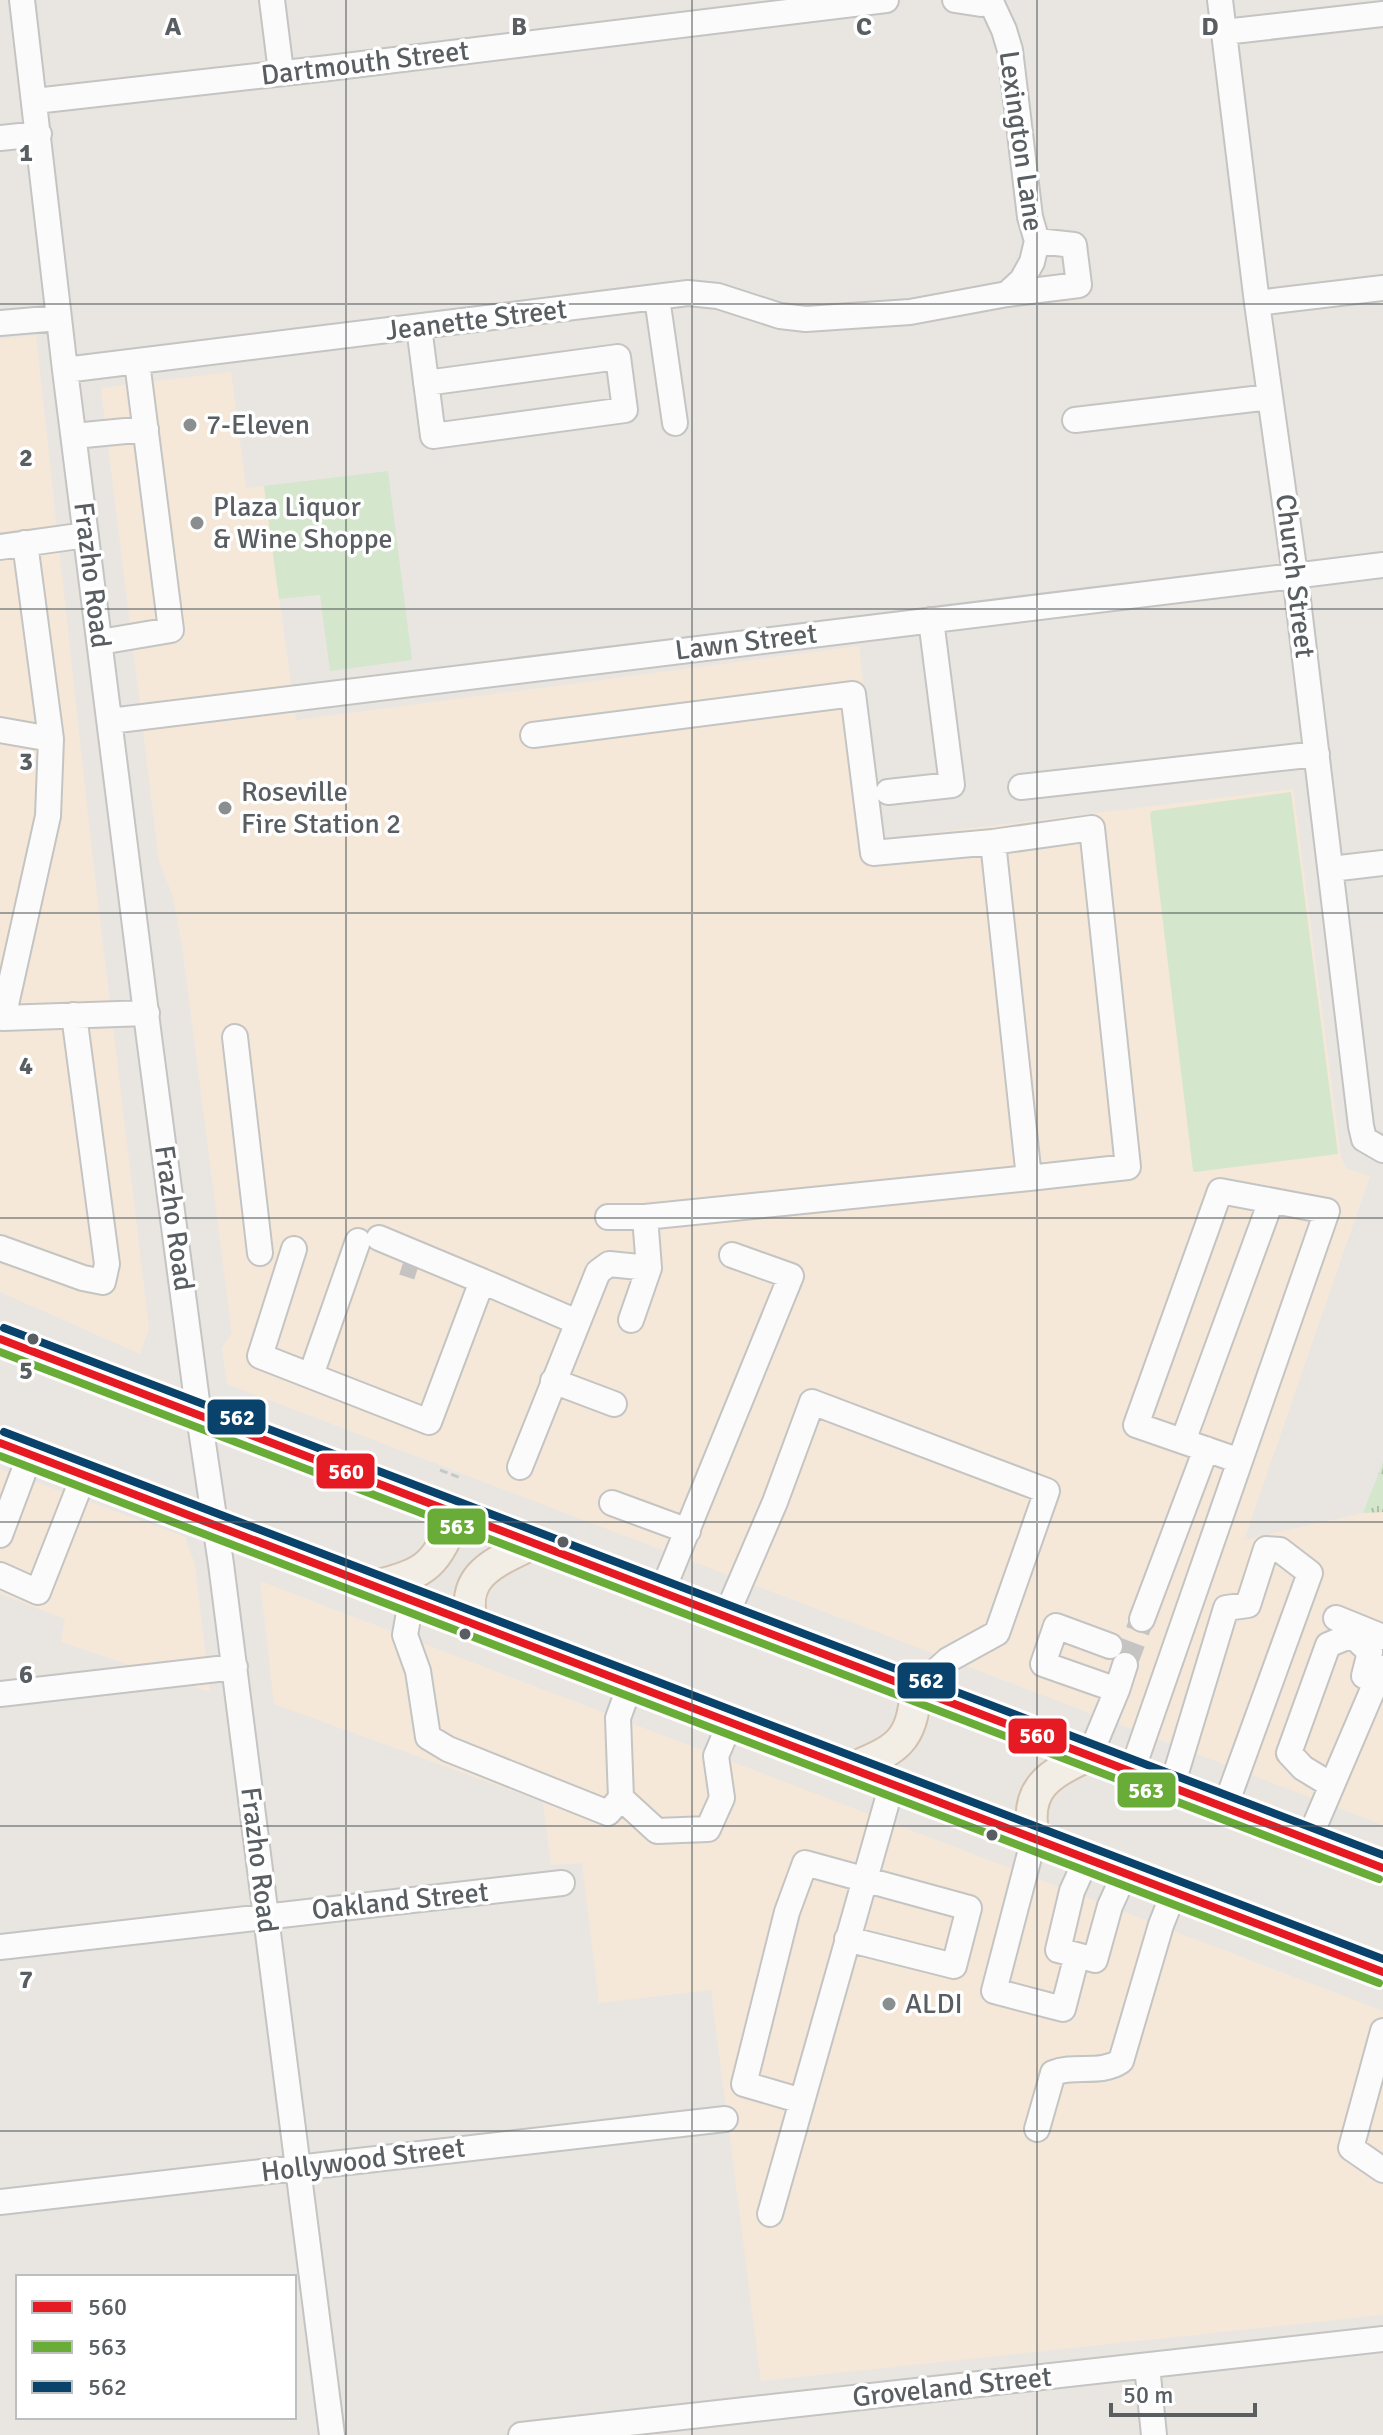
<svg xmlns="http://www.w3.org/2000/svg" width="1383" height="2435" font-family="Signika,sans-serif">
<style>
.commercial{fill:#f5e8d9}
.grass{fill:#d4e6cb}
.park{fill:url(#park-tufts)}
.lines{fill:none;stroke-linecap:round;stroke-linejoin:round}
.minor-tunnel{stroke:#c5c4c2;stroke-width:24;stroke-dasharray:24 12;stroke-linecap:butt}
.minor-casing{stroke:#c4c4c3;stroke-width:28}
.major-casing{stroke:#d2c1ae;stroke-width:34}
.path{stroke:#c4cbc6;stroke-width:3;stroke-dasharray:8 4;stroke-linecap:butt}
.minor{stroke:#fcfbfb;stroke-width:24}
.major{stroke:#f2ede5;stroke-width:30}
.bus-1-casing{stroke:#fff;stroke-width:14}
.bus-2-casing{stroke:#fff;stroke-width:14}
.bus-3-casing{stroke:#fff;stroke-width:14}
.bus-1{stroke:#e51a23;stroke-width:8}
.bus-2{stroke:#69ac38;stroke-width:8}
.bus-3{stroke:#09426a;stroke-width:8}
.grid{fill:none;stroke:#585e61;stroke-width:2;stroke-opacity:0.55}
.poi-dot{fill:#8b8e8e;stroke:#fff;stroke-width:3}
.bus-dot{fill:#585e61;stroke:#fff;stroke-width:3}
.labels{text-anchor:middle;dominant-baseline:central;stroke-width:7;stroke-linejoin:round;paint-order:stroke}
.street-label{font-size:28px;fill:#585e61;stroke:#fff}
.poi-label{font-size:28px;fill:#585e61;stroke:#fff;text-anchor:start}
.grid-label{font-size:26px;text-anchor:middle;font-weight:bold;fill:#585e61;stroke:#fff;stroke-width:7;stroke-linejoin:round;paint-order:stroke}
.line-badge{stroke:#fff;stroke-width:3}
.badge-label{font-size:22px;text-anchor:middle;font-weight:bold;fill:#fff}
</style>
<defs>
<pattern id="park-tufts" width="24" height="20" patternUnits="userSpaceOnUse" patternTransform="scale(2)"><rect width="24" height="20" fill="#d4e6cb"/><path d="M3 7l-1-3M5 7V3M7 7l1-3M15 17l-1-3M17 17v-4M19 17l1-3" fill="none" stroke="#afbea8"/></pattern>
</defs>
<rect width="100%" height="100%" fill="#e9e6e2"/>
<path class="commercial" d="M36 335 91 843 149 1328 140 1354 0 1292V339Z
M231 372 246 488 264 486 296 720 859 646 882 839 1293 789 1341 1157 1346 1168 1370 1176 1244 1540 1363 1513 1383 1512V1825L227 1384 222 1348 232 1333 182 946 173 897 159 861 101 388Z
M0 1469 185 1537 195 1565 210 1692 61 1642 65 1619 0 1594Z
M260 1581 1383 2011V2315L761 2381 711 1990 599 2003 582 1863 551 1865 543 1802 274 1704Z"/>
<path class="grass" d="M388 471 412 660 330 671 320 595 279 599 264 486Z
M1291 792 1338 1154 1195 1172 1193 1171 1150 814 1152 811Z"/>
<path class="park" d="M1383 1462V1512L1363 1513Z"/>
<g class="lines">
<path class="minor-tunnel" d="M403 1263 418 1268
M1125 1665 1142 1619"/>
<defs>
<path id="minor" d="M22 0 65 370 149 1037 199 1416 221 1564 332 2435
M272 0 281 72
M955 0 981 4 991 2
M1220 0 1257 303 1295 575 1361 1126 1364 1139 1383 1150
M1224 32 1383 14
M35 101 329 68 886 0
M0 138 39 134
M1007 294 1079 285 1074 245 1037 241
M657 298 675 423
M1257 303 1383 288
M0 323 59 318
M419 327 433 436 625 410 618 357 426 383
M65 370 688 293 718 296 780 316 806 319 910 312 1007 294 1022 280 1032 262 1037 241 1030 217 1010 50 1004 30 991 2
M1075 420 1270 397
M74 436 146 429
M25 543 51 739 48 816 3 1018 147 1013
M0 547 86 535
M100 642 171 630 137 362
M110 721 1383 565
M0 730 51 739
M533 735 853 694 873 853 993 842 1029 1178 645 1217H608
M1021 787 1317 754
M888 792 952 785 931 620
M993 842 1092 828 1128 1167 1029 1178
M1331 869 1383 863
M235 1037 260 1253
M379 1238 482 1281
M0 1248 83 1278 103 1282 107 1264 74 1015
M294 1249 260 1356 429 1422 482 1281 577 1322
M631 1320 649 1268
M311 1375 358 1241
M553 1381 614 1404
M1183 1441 1271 1201
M520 1467 598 1272 609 1264 649 1268 645 1217
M612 1503 688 1531
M0 1535 30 1455
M0 1575 38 1592 84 1475
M662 1592 791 1276 732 1255
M411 1601 405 1635 418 1671 428 1737 448 1749 608 1813 621 1798 618 1718 630 1685
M726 1616 775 1502 812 1402 1047 1491 997 1633 948 1660 916 1689
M1336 1618 1383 1637
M1142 1619 1206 1449
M1117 1690 1125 1665
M0 1694 235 1667
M1090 1755 1117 1690 1043 1664 1056 1626 1110 1646
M1132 1771 1327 1211 1220 1191 1136 1425 1240 1461
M1331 1785 1303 1768 1289 1753 1328 1645 1352 1635 1370 1652 1364 1676 1376 1682
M1172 1786 1226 1608 1248 1605 1266 1549 1280 1550 1310 1573 1225 1807
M621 1798 657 1831 708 1829 722 1798 716 1756 730 1723
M1034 1838 994 1991 1063 2009 1077 1955
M1309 1839 1382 1668
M1087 1858 1072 1891 1058 1950 1095 1960 1110 1906 1125 1873
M0 1947 562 1883
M1383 2031 1351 2148 1383 2170
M802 2101 744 2084 787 1912 805 1863 969 1908 954 1966 847 1939
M1037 2129 1053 2073C1075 2064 1101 2075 1121 2061L1161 1925 1174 1892
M0 2202 725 2119
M770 2214 892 1784
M1147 2366 1154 2435
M521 2435 1383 2339"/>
<path id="major" d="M0 1339 1383 1868
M0 1443 1383 1972
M375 1586C428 1573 437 1564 456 1513
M473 1625C458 1574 496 1562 534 1543
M850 1769C897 1749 912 1743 916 1689
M1034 1838C1023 1788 1049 1774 1090 1755"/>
</defs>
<use href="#minor" class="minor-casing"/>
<use href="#major" class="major-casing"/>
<path class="path" d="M440 1470 461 1478"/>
<use href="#minor" class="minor"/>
<use href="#major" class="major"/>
<defs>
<path id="bus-1" d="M0 1339 1383 1868
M0 1443 1383 1972"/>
<path id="bus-2" d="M0 1352 1379 1879
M0 1456 1379 1983"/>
<path id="bus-3" d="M4 1328 1383 1855
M4 1432 1383 1959"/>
</defs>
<use href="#bus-1" class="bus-1-casing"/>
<use href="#bus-2" class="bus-2-casing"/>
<use href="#bus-3" class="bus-3-casing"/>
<use href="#bus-1" class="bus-1"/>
<use href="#bus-2" class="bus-2"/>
<use href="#bus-3" class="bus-3"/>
</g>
<path class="grid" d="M346 0V2435M692 0V2435M1037 0V2435M0 304H1383M0 609H1383M0 913H1383M0 1218H1383M0 1522H1383M0 1826H1383M0 2131H1383"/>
<g class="poi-dot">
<circle cx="190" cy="425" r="8"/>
<circle cx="197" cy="523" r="8"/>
<circle cx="225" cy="808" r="8"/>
<circle cx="889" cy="2004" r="8"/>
</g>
<g class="bus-dot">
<circle cx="33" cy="1339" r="7"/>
<circle cx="563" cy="1542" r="7"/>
<circle cx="465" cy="1634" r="7"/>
<circle cx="992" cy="1835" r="7"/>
</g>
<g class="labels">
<g class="street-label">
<text transform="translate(365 63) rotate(-7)">Dartmouth Street</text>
<text transform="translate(1021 141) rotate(82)">Lexington Lane</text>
<text transform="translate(476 320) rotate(-7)">Jeanette Street</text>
<text transform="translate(92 575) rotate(83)">Frazho Road</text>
<text transform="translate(1295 576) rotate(83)">Church Street</text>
<text transform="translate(746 642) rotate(-7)">Lawn Street</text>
<text transform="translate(174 1218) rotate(82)">Frazho Road</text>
<text transform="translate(259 1860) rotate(83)">Frazho Road</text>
<text transform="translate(400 1901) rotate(-6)">Oakland Street</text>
<text transform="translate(363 2160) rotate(-7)">Hollywood Street</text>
<text transform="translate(952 2387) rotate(-6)">Groveland Street</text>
</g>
<g class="poi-label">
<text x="206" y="425">7-Eleven</text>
<text x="213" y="507">Plaza Liquor<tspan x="213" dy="32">&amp; Wine Shoppe</tspan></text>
<text x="241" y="792">Roseville<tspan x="241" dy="32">Fire Station 2</tspan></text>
<text x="905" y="2004">ALDI</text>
</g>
</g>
<g class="grid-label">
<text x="173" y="35">A</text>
<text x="519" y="35">B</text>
<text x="864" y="35">C</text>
<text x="1210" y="35">D</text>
<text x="26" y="161">1</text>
<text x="26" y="466">2</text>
<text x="26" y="770">3</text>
<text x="26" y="1074">4</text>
<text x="26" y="1379">5</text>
<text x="26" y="1683">6</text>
<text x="26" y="1988">7</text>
</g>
<g class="line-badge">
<rect x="206" y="1398" width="61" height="38" rx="8" fill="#09426a"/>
<rect x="315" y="1452" width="61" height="38" rx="8" fill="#e51a23"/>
<rect x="426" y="1507" width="61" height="39" rx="8" fill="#69ac38"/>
<rect x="896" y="1661" width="61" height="39" rx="8" fill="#09426a"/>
<rect x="1007" y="1717" width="61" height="38" rx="8" fill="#e51a23"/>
<rect x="1116" y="1771" width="61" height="38" rx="8" fill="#69ac38"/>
</g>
<g class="badge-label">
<text x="237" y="1425">562</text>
<text x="346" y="1479">560</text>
<text x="457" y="1534">563</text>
<text x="926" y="1688">562</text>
<text x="1037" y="1743">560</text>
<text x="1146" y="1798">563</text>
</g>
<rect x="16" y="2275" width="280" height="144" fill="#ffffff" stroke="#bcbfc0" stroke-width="2"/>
<rect x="32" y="2301" width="40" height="12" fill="#e51a23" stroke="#bcbfc0" stroke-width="2"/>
<text x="88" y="2315" font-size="24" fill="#585e61">560</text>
<rect x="32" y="2341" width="40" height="12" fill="#69ac38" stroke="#bcbfc0" stroke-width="2"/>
<text x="88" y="2355" font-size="24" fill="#585e61">563</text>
<rect x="32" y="2381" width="40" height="12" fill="#09426a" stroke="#bcbfc0" stroke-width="2"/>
<text x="88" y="2395" font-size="24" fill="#585e61">562</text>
<path d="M1111 2403v12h144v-12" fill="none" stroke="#585e61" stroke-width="4"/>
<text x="1123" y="2403" font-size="24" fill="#585e61" stroke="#ffffff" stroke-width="6" paint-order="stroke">50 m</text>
</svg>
